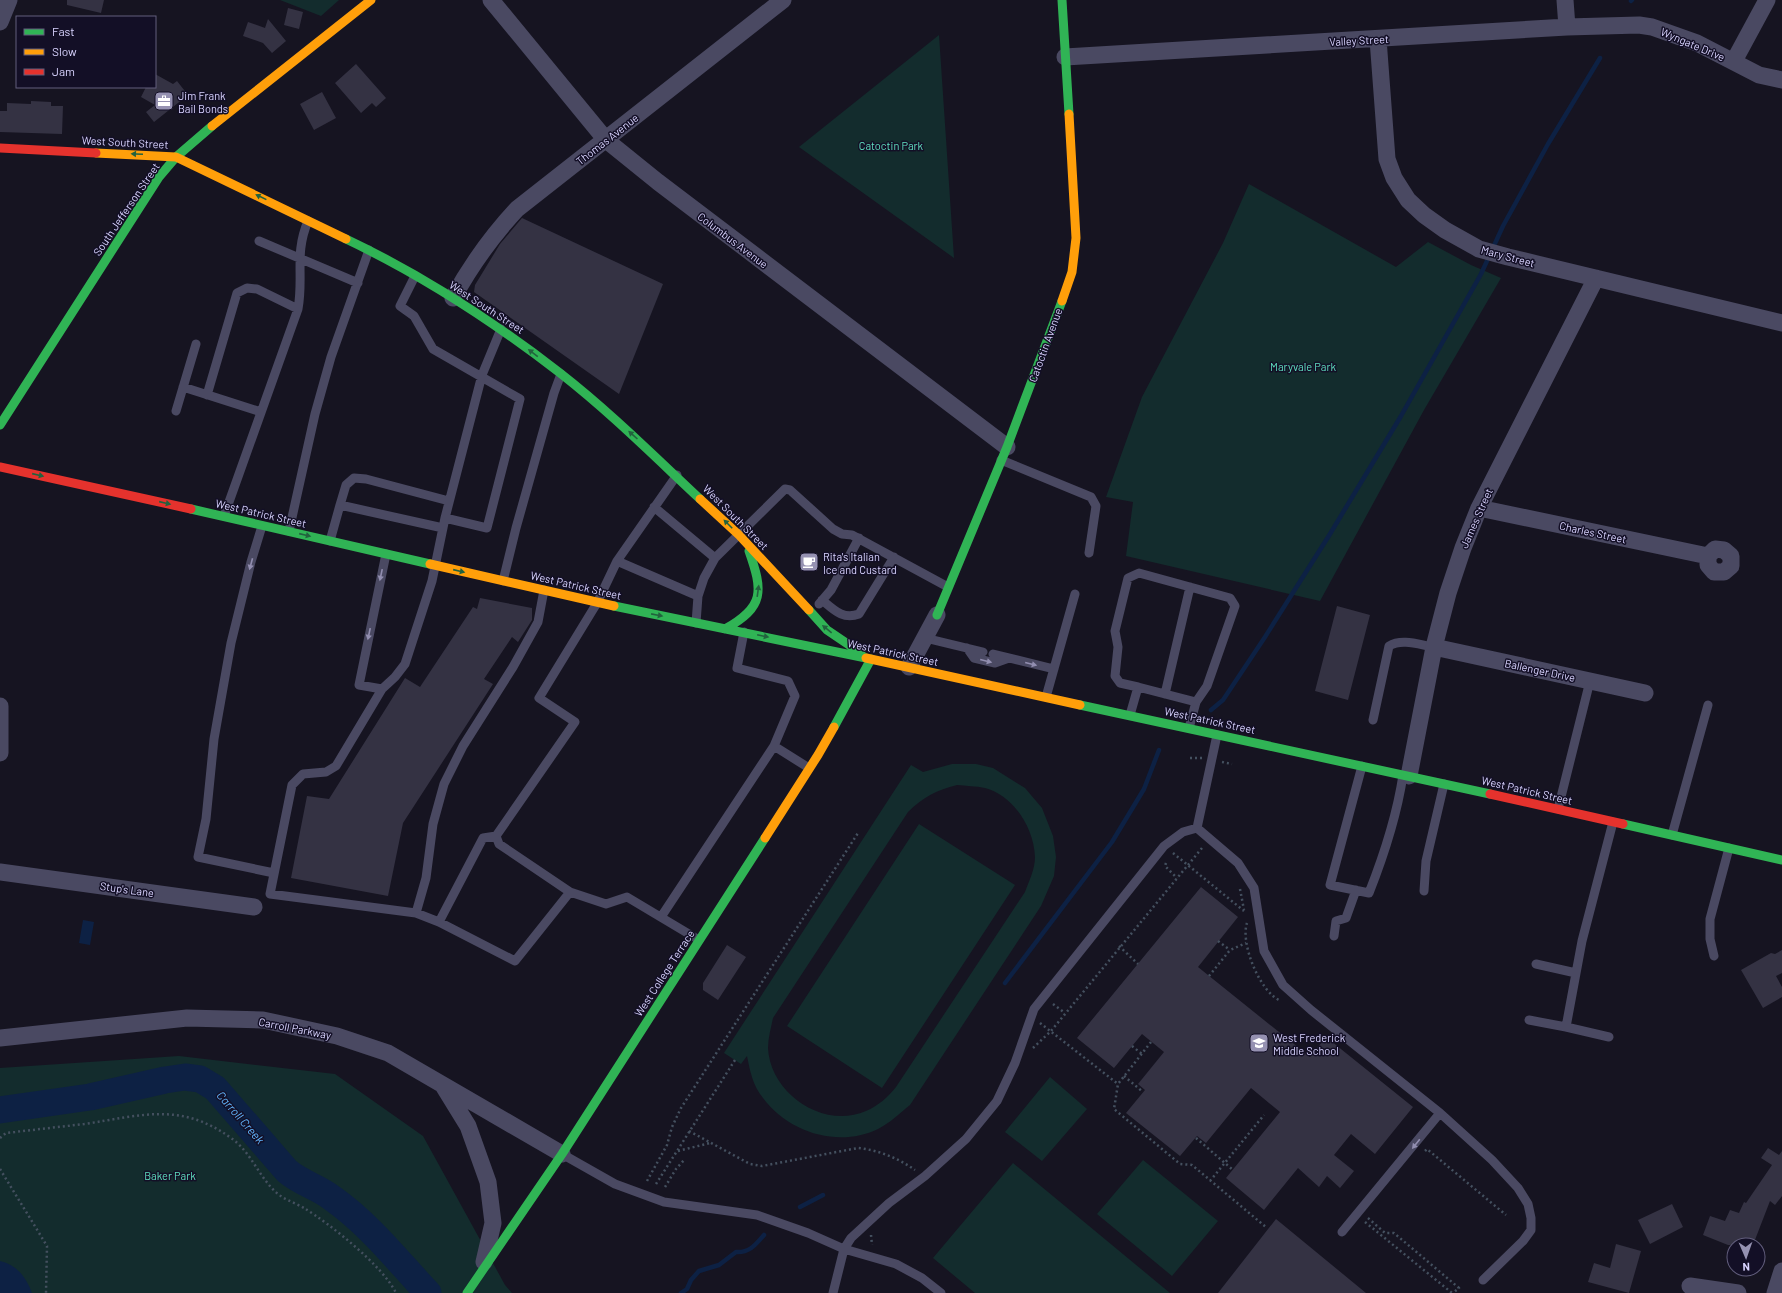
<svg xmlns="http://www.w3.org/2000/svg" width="1782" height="1293" font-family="Barlow,sans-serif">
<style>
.green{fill:#132c2d;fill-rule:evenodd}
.water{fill:#0d2144}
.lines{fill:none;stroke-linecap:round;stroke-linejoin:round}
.stream{stroke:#0d2144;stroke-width:4.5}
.river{stroke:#0d2144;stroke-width:27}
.building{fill:#343243}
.path{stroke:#44505f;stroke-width:2.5;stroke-dasharray:2 3;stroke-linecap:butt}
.lane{stroke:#4a4962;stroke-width:9}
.street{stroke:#4a4962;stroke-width:17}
.fast{stroke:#30b455;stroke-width:9}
.slow{stroke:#ff9f0a;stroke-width:9}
.jam{stroke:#e5322d;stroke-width:9}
.oneway{fill:#22623e}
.oneway2{fill:#928eb0}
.labels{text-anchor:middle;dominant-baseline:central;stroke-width:3;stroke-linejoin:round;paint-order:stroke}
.street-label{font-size:11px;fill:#d9d4ff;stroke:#130f26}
.poi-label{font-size:11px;fill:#d9d4ff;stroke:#130f26;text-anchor:start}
.park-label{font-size:11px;fill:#5fe0c0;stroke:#130f26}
.water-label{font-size:12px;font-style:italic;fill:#62b6ff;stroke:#130f26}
</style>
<rect width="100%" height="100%" fill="#161421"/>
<path class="green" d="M280 0H339L321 16Z
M939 35 954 258 799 147Z
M1249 184 1396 267 1428 242 1471 265 1501 278 1424 410 1320 601 1126 556 1133 502 1106 497 1142 397 1223 243Z
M952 764H976L993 768 1025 788 1042 808 1053 836 1056 857 1054 876 1041 906 910 1105C900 1113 890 1123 878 1129 839 1148 789 1133 763 1098 753 1086 750 1071 747 1056L741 1064 724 1053 911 765 923 772ZM957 785C966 786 976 786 985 788 1014 796 1034 828 1035 857 1035 869 1029 881 1025 892L896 1087C888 1097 878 1106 866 1111 823 1130 770 1093 768 1048 768 1038 771 1028 773 1018L908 812C923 797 937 790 957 785Z
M919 824 1015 885 882 1088 787 1026Z
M179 1056 335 1074 423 1136 505 1285 512 1293H0V1068Z
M1050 1077 1087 1109 1042 1161 1005 1132Z
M1143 1160 1218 1221 1172 1276 1097 1214Z
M1013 1163 1170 1293H975L933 1258Z"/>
<path class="water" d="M83 920 94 922 90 945 79 943Z
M0 1261C17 1265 26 1277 32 1293H0Z"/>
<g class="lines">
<path class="stream" d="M1631 1 1632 0
M1211 710 1223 700 1265 637 1330 534 1401 416 1481 274 1503 226 1548 144 1600 58
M1005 983 1112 842 1144 789 1159 750
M800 1207 823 1195
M681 1293 687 1289 691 1280 699 1271 719 1265 736 1252C750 1253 756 1244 764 1235"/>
<path class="river" d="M0 1110 90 1097 165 1080 185 1077 200 1079 215 1088 287 1171C301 1183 318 1187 332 1198 369 1224 397 1260 428 1293"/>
</g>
<path class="building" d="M67 0H104L101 13 67 5Z
M288 8 303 12 299 29 284 25Z
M268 19 286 41 272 53 263 43 243 36 248 22 265 28Z
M356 64 386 98 376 107 372 103 361 113 335 83Z
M155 74 173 84 177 81 188 95 154 122 146 112 155 105 141 97 146 87H155Z
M322 92 336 118 314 130 300 104Z
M31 101 51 102V106H63L62 134 0 132V111H7V103L31 104Z
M522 218 663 284 619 394 474 292 475 285 500 244Z
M480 598 532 608V620L518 642 512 637 484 679 493 684 403 823 388 896 291 878 307 796 329 799 405 678 420 687 473 607 477 609Z
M1337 606 1370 615 1348 700 1315 691Z
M1201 887 1238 917 1198 967 1310 1057 1326 1037 1413 1107 1375 1154 1351 1134 1334 1155 1354 1171 1340 1188 1327 1176 1319 1187 1298 1168 1264 1210 1226 1178 1280 1112 1251 1088 1206 1143 1197 1136 1180 1156 1126 1113 1145 1090 1138 1084 1164 1052 1142 1034 1114 1068 1077 1038Z
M727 945 746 957 718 1000 703 990V983Z
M1782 950V973L1776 976 1782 987V997L1763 1008 1741 970 1771 953 1775 954Z
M1768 1148 1779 1155 1782 1151V1196L1775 1205 1770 1201 1753 1245H1728L1703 1235 1710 1216 1725 1221 1730 1210 1739 1213 1744 1202 1746 1203 1772 1165 1761 1158Z
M1672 1204 1683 1227 1650 1244 1638 1220Z
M1276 1219 1366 1293H1218Z
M1616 1244 1641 1251 1629 1293 1588 1282 1594 1263 1610 1268Z"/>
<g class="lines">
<path class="path" d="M1190 758H1202
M1222 762 1232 764
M1173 853 1244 911
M1166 863 1165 866 1177 878
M1240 889 1244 910
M1247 923C1240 943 1260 993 1281 1001
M1218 941 1230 950
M1119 946 1138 964
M1209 976 1230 950 1246 943
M1053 1004 1065 1013
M1040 1023 1118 1084
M1151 1042 1118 1084 1114 1109 1180 1164 1192 1165 1267 1228
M1132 1046 1142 1054
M1033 1048 1051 1031 1202 848
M1124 1076 1143 1092
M689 1131 750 1164 762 1166 858 1148C878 1150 898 1158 915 1170
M0 1138 6 1133C32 1130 58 1127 84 1124 140 1116 180 1101 231 1138 253 1153 260 1182 282 1197 289 1201 297 1204 304 1208 330 1224 383 1266 396 1293
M1196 1138 1233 1170
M678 1151 710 1143
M1425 1151 1427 1149 1506 1215
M0 1169 47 1246 46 1293
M647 1181 667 1145 672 1127 681 1108 858 833
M1210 1181 1264 1115
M656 1184 735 1060
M665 1187 676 1169 685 1159
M1368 1218 1385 1233H1394L1459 1288 1453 1293
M1365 1222 1452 1293
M871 1235 872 1245"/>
<path class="lane" d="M259 241 358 283
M415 276 400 306 414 316 433 349 520 399 487 528 445 518
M183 387 261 412
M207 395 237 293 247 288 257 289 298 309
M176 411 196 344
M1001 460 1091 497 1096 506 1089 553
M340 505 346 485 354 478 366 479 449 501
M654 507 715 558
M224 516 298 309C304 276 294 254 308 221
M262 526 251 562 231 643 214 739 206 819 198 857 274 873
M289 531 315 414 331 357 369 250
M330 541 340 505 443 528
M386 554 359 685 382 689 395 677 405 664 432 581 445 518 482 375 501 329
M617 561 698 596 696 623
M503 581 516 528 554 393 561 374
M698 596 704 578 715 558 785 489 790 490 833 529 842 534 852 535 948 587
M822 600C834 610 843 620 859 614L894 557
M819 604 831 590 859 538
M744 632 737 668 788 681 795 696 774 746
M925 638 983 652
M967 648 974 658 995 663 1009 658
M993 654 1054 669
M1138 687 1120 683 1115 676 1118 647 1115 631 1128 578 1139 573 1230 598 1235 606 1207 686 1196 702
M382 689 336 766 326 772 303 774 292 785 270 894 416 913 426 878 433 824 444 784 463 746 513 667 538 622 544 590
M1165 694 1190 587
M1046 697 1075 594
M1130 715 1138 687 1196 702 1189 728
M1373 720 1389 646C1402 638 1420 645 1434 647
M1362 766 1330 885 1369 893C1384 855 1397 815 1403 775
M1558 809 1590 681
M1197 828 1238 863 1254 888 1264 951 1283 985 1311 1010 1440 1113 1492 1160 1518 1188 1528 1204 1531 1218V1230L1523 1241 1483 1280
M1197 828 1217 735
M1672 835 1708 705
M1424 891 1426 861 1444 784
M570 892 499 844 496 836 575 722 539 698 597 603 617 561 677 475
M416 913 439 922 515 961 570 892 606 904 627 897 699 940
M661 917 774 746 809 768
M439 922 483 838 496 836
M1334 936 1336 921 1346 918 1356 890
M1714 956 1710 939V919L1729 848
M1536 964 1576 973
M1529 1020 1566 1027 1582 941 1613 822
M1566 1027 1609 1037
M562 1154 615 1184 664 1202 757 1215 808 1233 844 1249 896 1264 922 1278 941 1293
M1342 1232 1440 1113
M833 1293 844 1249 851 1238 889 1203 925 1176 966 1139 997 1101 1015 1063 1034 1009 1164 846 1183 832 1197 828"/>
<path class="street" d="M491 0 606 140 658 182 1007 447
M1565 0 1567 27
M0 22 9 0
M1378 39 1387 159 1394 178 1408 200 1424 215 1445 230 1479 249 1508 257 1782 323
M1065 57 1567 27 1639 25 1652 27 1697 43 1759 75 1782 80
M1734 61 1767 0
M453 298C471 265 492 236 517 209L783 0
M1479 508 1708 556 1715 549 1724 550 1731 556V566L1724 572H1714L1708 565V556
M1434 647 1645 693
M909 667 937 615
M0 706V753
M1409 776 1434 647 1448 593 1463 548 1479 508 1596 278
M0 872 254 907
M0 1038 187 1018 263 1020 337 1036 388 1053 562 1154
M444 1087 468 1126 488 1182 493 1223 484 1262
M1690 1286 1738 1293
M1775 1293 1782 1271"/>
<path class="fast" d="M1062 0 1069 114
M346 239C422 275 494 322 560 373 610 412 654 456 700 499
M0 425 159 177 176 157 212 126
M191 509 430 564
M614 606 866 658
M809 610 827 630 861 653
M937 615 1007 447 1062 301
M725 629C765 607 763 591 749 551
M1080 705 1490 794
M834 727 871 659
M1623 824 1782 860
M467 1293 562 1154 765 838"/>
<path class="slow" d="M212 126 371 0
M96 153 176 157 346 239
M1062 301 1072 272 1076 238 1069 114
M700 499 739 535 809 610
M430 564 614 606
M866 658 1080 705
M765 838 818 755 834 727"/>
<path class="jam" d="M0 148 96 153
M0 467 191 509
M1490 794 1623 824"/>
</g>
<defs><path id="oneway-solid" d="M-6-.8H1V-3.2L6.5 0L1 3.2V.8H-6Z"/></defs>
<g class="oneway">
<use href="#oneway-solid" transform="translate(137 154) rotate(-177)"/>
<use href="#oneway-solid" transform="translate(261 197) rotate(-154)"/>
<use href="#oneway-solid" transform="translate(533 353) rotate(-143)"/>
<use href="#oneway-solid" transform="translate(633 435) rotate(-138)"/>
<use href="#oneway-solid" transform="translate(38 475) rotate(13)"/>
<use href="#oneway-solid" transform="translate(165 503) rotate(13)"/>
<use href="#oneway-solid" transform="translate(728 524) rotate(-135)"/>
<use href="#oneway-solid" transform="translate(305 535) rotate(13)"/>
<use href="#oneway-solid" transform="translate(459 571) rotate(13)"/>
<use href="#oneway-solid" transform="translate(758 591) rotate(-82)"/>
<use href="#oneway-solid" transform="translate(657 615) rotate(11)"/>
<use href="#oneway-solid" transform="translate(827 629) rotate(-141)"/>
<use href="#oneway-solid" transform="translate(763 636) rotate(12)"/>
</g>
<g class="oneway2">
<use href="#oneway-solid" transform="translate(251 564) rotate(105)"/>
<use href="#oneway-solid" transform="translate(381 575) rotate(102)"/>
<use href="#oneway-solid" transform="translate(369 634) rotate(102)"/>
<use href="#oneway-solid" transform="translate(986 661) rotate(14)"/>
<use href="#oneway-solid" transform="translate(1031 664) rotate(14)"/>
<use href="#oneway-solid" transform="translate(1416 1144) rotate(129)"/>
</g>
<defs>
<symbol id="office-square" viewBox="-11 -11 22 22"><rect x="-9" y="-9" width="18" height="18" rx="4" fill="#9591b1" stroke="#130f26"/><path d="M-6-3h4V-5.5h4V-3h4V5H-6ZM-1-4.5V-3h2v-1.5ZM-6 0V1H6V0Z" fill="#fff"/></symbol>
<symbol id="cafe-square" viewBox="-11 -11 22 22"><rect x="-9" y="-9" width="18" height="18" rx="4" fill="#9591b1" stroke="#130f26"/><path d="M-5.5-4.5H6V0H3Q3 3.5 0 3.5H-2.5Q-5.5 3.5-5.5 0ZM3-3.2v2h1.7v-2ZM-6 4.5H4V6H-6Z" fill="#fff"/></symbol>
<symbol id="school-square" viewBox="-11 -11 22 22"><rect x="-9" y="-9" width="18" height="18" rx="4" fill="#9591b1" stroke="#130f26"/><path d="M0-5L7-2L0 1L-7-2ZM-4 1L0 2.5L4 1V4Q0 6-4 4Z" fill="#fff"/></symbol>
</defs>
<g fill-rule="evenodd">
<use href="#office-square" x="153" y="90" width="22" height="22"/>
<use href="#cafe-square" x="798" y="551" width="22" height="22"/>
<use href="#school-square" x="1248" y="1032" width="22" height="22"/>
</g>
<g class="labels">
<g class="street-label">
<text transform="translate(1359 40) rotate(-3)">Valley Street</text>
<text transform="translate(1693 44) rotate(23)">Wyngate Drive</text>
<text transform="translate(607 139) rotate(-38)">Thomas Avenue</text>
<text transform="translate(125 142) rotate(3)">West South Street</text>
<text transform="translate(126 209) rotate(-56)">South Jefferson Street</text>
<text transform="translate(733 240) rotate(37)">Columbus Avenue</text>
<text transform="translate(1508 256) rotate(15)">Mary Street</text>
<text transform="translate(487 307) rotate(33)">West South Street</text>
<text transform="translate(1045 345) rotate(-70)">Catoctin Avenue</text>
<text transform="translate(261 513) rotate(13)">West Patrick Street</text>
<text transform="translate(736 517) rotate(45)">West South Street</text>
<text transform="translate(1476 518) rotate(-66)">James Street</text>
<text transform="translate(1593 532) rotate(12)">Charles Street</text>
<text transform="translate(576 585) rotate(13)">West Patrick Street</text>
<text transform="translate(893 652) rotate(12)">West Patrick Street</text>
<text transform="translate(1540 670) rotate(12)">Ballenger Drive</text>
<text transform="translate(1210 720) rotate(12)">West Patrick Street</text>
<text transform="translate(1527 790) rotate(13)">West Patrick Street</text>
<text transform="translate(127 889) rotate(8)">Stup's Lane</text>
<text transform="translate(664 973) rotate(-57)">West College Terrace</text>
<text transform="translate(295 1028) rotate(11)">Carroll Parkway</text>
</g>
<g class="poi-label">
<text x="178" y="95">Jim Frank<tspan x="178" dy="13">Bail Bonds</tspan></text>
<text x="823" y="556">Rita's Italian<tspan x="823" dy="13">Ice and Custard</tspan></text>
<text x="1273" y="1037">West Frederick<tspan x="1273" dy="13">Middle School</tspan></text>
</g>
<g class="park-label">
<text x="891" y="145">Catoctin Park</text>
<text x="1303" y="366">Maryvale Park</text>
<text x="170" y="1175">Baker Park</text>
</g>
<g class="water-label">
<text transform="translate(241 1117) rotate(49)">Carroll Creek</text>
</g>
</g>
<rect x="16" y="16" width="140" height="72" fill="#130f26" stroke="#625e7d"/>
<rect x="24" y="29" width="20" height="6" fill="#30b455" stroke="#625e7d"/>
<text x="52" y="36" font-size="12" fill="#d9d4ff">Fast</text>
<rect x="24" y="49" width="20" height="6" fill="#ff9f0a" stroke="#625e7d"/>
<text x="52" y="56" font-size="12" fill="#d9d4ff">Slow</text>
<rect x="24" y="69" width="20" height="6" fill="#e5322d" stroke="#625e7d"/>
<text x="52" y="76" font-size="12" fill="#d9d4ff">Jam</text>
<g transform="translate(1746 1257) rotate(178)"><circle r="19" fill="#130f26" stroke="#625e7d"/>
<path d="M0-3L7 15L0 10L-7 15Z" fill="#9591b1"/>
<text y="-6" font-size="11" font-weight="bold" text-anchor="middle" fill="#d9d4ff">N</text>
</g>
</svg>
